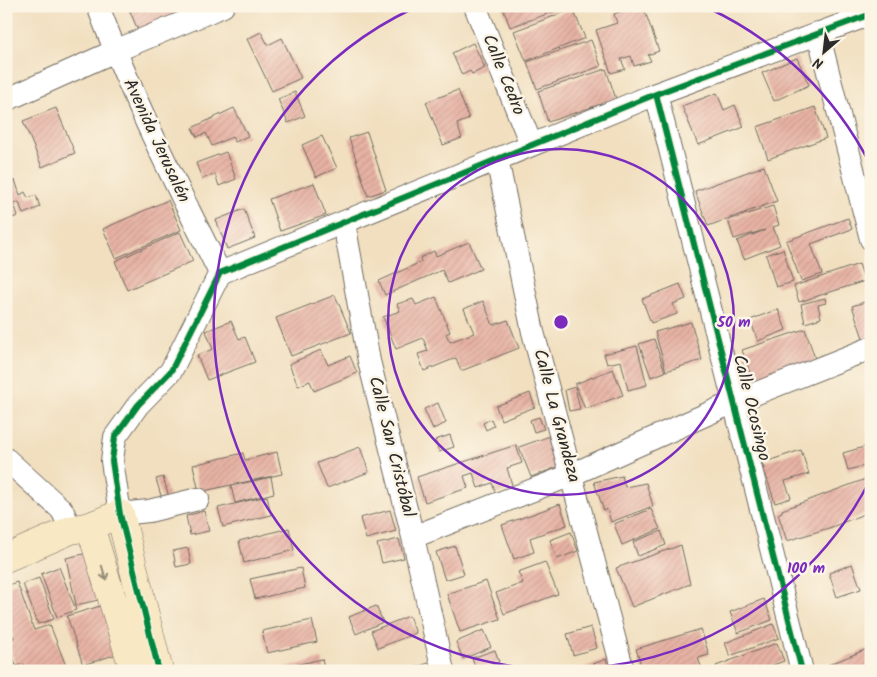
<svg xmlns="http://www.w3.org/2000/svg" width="877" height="677" font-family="Kalam,sans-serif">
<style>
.building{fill:url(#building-hatch)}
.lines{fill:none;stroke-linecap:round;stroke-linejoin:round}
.street-casing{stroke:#706a5f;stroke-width:24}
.secondary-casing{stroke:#706a5f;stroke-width:29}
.street{stroke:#fff;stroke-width:22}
.secondary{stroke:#f8e8c3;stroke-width:28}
.cycleway-casing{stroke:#fcf5e5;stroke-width:9}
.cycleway{stroke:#00873e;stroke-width:6}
.oneway{stroke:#928a77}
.ring{fill:none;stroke:#7b2cbf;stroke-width:2.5}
.labels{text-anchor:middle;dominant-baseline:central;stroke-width:5;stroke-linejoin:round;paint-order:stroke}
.street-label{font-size:18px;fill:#2b2b2b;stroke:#fcf5e5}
.centre{fill:#7b2cbf;stroke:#fcf5e5;stroke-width:2.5}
.ring-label{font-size:15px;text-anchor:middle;font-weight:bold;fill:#7b2cbf;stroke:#fcf5e5;stroke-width:5;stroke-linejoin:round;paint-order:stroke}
</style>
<defs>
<pattern id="building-hatch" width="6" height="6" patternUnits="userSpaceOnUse" patternTransform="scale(1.25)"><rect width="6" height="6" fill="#e7b2a4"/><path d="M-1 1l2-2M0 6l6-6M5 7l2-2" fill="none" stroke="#c6998d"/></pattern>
</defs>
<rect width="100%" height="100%" fill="#fcf5e5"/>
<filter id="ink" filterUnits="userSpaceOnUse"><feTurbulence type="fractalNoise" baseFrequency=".02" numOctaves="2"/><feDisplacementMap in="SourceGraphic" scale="10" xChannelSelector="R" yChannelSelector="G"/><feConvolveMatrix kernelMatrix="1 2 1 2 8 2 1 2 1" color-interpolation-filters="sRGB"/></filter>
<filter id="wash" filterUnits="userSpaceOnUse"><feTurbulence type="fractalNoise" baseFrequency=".0096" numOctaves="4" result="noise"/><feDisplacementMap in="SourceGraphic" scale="20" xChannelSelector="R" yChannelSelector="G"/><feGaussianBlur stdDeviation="1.12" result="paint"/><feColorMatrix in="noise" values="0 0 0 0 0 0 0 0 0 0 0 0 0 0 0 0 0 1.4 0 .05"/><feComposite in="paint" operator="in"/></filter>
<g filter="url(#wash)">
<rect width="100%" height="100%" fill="#f1dfbf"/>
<g id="blocks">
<path class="building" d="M135 6H173L179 20 140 35 129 9Z
M502 6H567V7L510 27Z
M635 6H643L659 51 648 55 651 61 634 66 631 56 621 59 625 69 611 73 596 30 617 23 614 14Z
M573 9 585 38 526 61 514 31Z
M261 32 268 45 282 38 301 78 272 91 247 39Z
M591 40 601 66 537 89 527 62Z
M473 43 485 68 472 74 470 71 462 75 452 53Z
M797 58 809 85 774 101 762 73Z
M606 69 616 99 548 122 538 91Z
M458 90 469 119 457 124 462 138 443 145 426 102Z
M295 92 305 116 288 123 278 99Z
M717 93 724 110 735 105 744 127 698 145 682 106Z
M815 107 826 138 768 159 757 127Z
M56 108 75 153 42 167 23 121Z
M234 108 248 136 235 142 232 137 212 146 206 133 197 137 192 128Z
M367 132 386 190 368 196 349 138Z
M322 136 337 168 316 177 302 145Z
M226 152 236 179 219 186 215 174 202 179 196 163Z
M764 166 777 201 708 226 695 191Z
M15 180 20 195 25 192 28 198 36 195 40 207 23 214 19 202 14 203 18 216 6 220V183Z
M314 183 326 215 280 231 269 199Z
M168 200 181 230 116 258 103 229Z
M773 206 779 225 773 227 780 245 744 259 737 241 765 230 734 239 728 220Z
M244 209 255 238 227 249 216 220Z
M848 218 852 229 811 244 822 274 801 281 786 241Z
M180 232 193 261 127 290 115 261Z
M469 242 481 269 448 283 442 270 385 295 379 281 421 262 420 258 434 251 436 256Z
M783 249 793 282 776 287 766 255Z
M859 264 865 281 799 302 794 286Z
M680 284 686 299 673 304 677 314 651 323 642 299Z
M335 295 351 333 291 356 276 318Z
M436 297 450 332 446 334 450 342 474 333 464 309 483 301 493 325 508 320 519 348 461 371 456 358 424 371 418 354 428 351 423 338 396 349 383 317 400 311 397 304 413 299 416 305Z
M825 298 826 303 818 305 821 318 805 323 801 304Z
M871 300V338L864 341 852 306Z
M778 309 786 330 758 341 750 320Z
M231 321 239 339 245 337 255 362 207 380 197 355 213 349 206 331Z
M691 322 702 360 666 371 655 332Z
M805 329 817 364 754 385 742 350Z
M654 339 665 372 651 377 639 344Z
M637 346 647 385 628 390 621 361 607 364 604 354Z
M321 350 328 365 350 356 357 373 314 391 310 381 298 386 289 364Z
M613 369 623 395 585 409 575 384Z
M575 387 580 409 569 411 565 390Z
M530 393 535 407 501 420 496 406Z
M438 403 446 423 433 429 424 409Z
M539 417 544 429 534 432 530 420Z
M491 419 494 426 486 430 483 423Z
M450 435 454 447 439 452 435 440Z
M550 436 560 466 531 477 519 447Z
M516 445 522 463 507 468 513 488 496 494 492 483 478 488 473 473 464 476 468 488 425 502 417 477Z
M871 445V464L848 470 843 453Z
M360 447 369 472 327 488 317 463Z
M801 450 809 474 785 481 791 498 775 503 762 463Z
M277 452 282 474 199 492 193 465 243 453 245 460Z
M622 476 625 487 646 483 653 506 611 522 607 509 604 511 594 482Z
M163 477 169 497 162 499 156 479Z
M271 477 274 493 235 503 231 486Z
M871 477V511L832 527 787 541 778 514 782 512V510Z
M267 496 271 515 223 527 218 508Z
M560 504 567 525 530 538 534 552 514 559 502 525Z
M651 509 660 529 622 545 614 524Z
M390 510 396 531 366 539 360 518Z
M204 511 209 531 190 535 186 516Z
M289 528 294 550 244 563 239 541Z
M661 531 666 545 638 556 633 542Z
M571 532 578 551 557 559 550 540Z
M399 539 404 558 382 563 377 544Z
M681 545 690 584 632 607 616 568Z
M455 546 464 574 445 580 436 552Z
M188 548 191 564 176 567 173 551Z
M92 552 103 599 76 605 66 558Z
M545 562 558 594 504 614 496 593 523 583 518 572Z
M852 564 861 589 837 597 829 573Z
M59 567 76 610 57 617 41 574Z
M301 568 305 588 255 599 250 579Z
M39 578 54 619 38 624 23 584Z
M486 581 500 619 460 632 447 594Z
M17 582 34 630 50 625 68 671H26L24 664 16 666 7 641 14 638 6 618V586Z
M764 599 772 620 738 633 730 612Z
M107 604 123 652 83 665 67 616Z
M376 606 383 622 356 634 349 617Z
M409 616 416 633 378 648 371 631Z
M312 620 317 642 267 653 262 631Z
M773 624 779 638 730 656 725 643Z
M591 627 597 648 573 655 567 634Z
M701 629 709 655 698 658 702 669 697 671H643L636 649Z
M484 630 491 647 463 659 456 642Z
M777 643 784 661 758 671H718L716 666Z
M867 649 871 657V671H830L828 665Z
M495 650 499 662 476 670 472 658Z
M322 659 325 671H273V670Z
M606 659 610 671H575Z
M429 663 431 671H407L406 670Z"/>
</g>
</g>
<g filter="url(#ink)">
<use href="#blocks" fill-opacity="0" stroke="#706a5f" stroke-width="1"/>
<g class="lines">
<defs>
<path id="street" d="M98 6C132 98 176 185 220 273
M475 6 531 144
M818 33 871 239
M656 94 802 671
M6 100 115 51 223 6
M497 159 533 332 623 671
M344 223 369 361 413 537 443 671
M6 459 62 510 71 530
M198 499 149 511 120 514 112 461 115 437 138 405 171 371 220 273 656 94 871 14
M413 537 571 475 734 402 871 348"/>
<path id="secondary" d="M90 526 134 671
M6 558 71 530 90 526 120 514 159 671"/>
</defs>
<use href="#street" class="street-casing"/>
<use href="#secondary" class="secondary-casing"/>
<use href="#street" class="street"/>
<use href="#secondary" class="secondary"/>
<defs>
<path id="cycleway" d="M656 94 802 671
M159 671 120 514 112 461 115 437 138 405 171 371 220 273 656 94 871 14"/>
</defs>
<use href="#cycleway" class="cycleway-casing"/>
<use href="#cycleway" class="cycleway"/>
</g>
<defs><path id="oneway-shaft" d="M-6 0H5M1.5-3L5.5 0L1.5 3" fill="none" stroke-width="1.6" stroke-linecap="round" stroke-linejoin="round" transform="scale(1.25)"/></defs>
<use class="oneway" href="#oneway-shaft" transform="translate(104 573) rotate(73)"/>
</g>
<g class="ring">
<circle cx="561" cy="322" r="173"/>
<path d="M870 480A347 347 0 1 1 414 8M708 8A347 347 0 0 1 870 164"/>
</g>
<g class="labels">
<g class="street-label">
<text transform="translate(503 75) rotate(68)">Calle Cedro</text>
<text transform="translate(156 141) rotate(65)">Avenida Jerusalén</text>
<text transform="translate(751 408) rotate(76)">Calle Ocosingo</text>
<text transform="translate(556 416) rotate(75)">Calle La Grandeza</text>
<text transform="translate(391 447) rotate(76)">Calle San Cristóbal</text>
</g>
</g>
<circle cx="561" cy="322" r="8" class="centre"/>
<g class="ring-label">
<text x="734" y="327">50 m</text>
<text x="806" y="573">100 m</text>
</g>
<rect width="877" height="677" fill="none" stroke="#fcf5e5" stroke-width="25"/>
<g transform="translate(824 52) rotate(208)" stroke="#fcf5e5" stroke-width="4" paint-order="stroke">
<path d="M0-4L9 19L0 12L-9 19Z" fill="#2b2b2b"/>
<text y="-8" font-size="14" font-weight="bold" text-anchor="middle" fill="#2b2b2b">N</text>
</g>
</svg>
